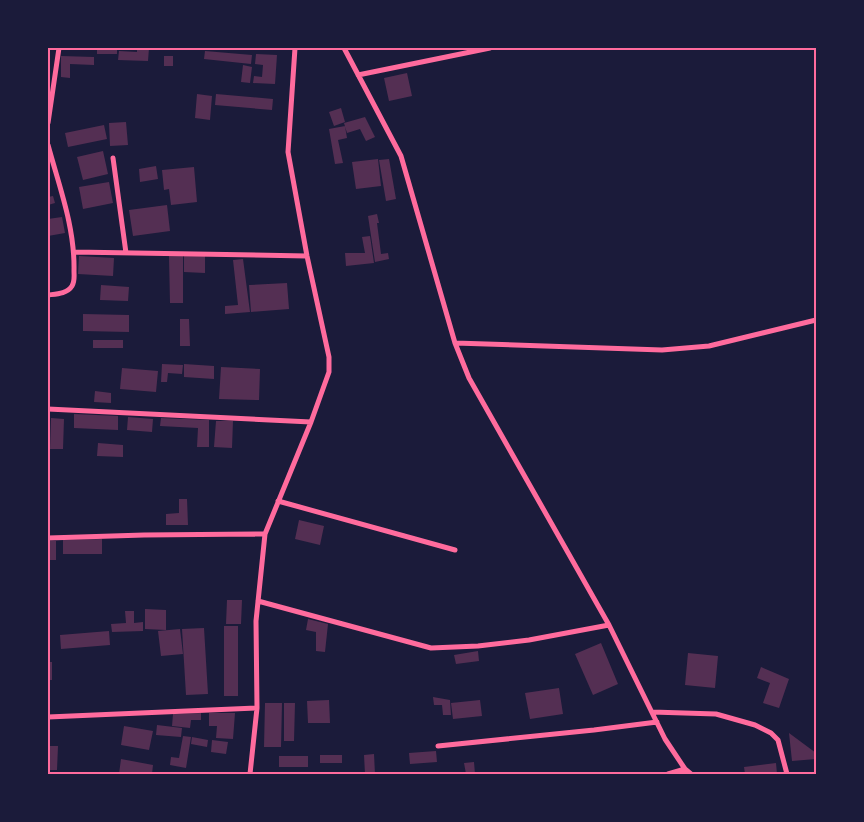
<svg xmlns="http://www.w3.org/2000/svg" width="864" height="822" font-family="Inter,sans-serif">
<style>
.building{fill:#542f53}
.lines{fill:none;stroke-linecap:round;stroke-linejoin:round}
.minor{stroke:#ff6b9d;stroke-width:5}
.neatline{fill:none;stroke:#ff6b9d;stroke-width:2}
</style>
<rect width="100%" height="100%" fill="#1b1b3a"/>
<path class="building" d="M97 48H117V54H97Z
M137 48H149L148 61 118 60 119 51 137 52Z
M205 51 252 55 251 64 204 59Z
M256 54 277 55 275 84 253 83 254 76 262 77 263 65 255 64Z
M61 56 94 57V65L70 64V78L61 77Z
M164 56H173V66H164Z
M243 65 252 67 250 83 241 82Z
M407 73 412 96 389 101 384 78Z
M197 94 212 96 210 120 195 118Z
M216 94 273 99 272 110 215 105Z
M341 108 345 122 334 126 329 112Z
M365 117 375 137 366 141 360 129 347 133 344 123Z
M126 122 128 145 110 146 109 123Z
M104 125 107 139 68 147 65 133Z
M345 126 347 138 338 140 343 163 335 164 329 129Z
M103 151 108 174 83 180 77 157Z
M378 159 381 186 356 189 352 162Z
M389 159 396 199 386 201 379 160Z
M156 166 158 179 140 182 139 169Z
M194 167 197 202 171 205 169 189 164 190 162 170Z
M109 182 113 203 83 209 79 187Z
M53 196 55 203 48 205V197Z
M167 205 170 231 133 236 129 210Z
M377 214 379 223H377L381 254 388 253 389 259 375 262 368 216Z
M62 217 65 233 48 236V219Z
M370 236 374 263 346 266 345 253H365L362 237Z
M79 256 114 258 113 276 78 274Z
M169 256H183V303H170Z
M184 256H205V273L184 272Z
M243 259 250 312 225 314V306L238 305 233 260Z
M287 283 289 309 251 312 249 285Z
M101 285 129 287 128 301 100 300Z
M83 314 129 315V332L83 331Z
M180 319H189L190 346H180Z
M93 340H123V348H93Z
M162 364 183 365 182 374 168 373 167 382H161Z
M184 364 214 366V379L184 377Z
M221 367 260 369 259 400 219 399Z
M122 368 158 371 156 392 120 389Z
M95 391 111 393V403L94 402Z
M74 414 118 416V430L74 428Z
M128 417 153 419 152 432 127 430Z
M51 418 64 419 63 449H50Z
M161 418 209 420V447H197L198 428 160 426Z
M216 421H233L232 448 214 447Z
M98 443 123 445V457L97 456Z
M179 499H187L188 525H166V514L179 513Z
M299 520 324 526 320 545 295 539Z
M102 539V554H63V540Z
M48 541H56V560H48Z
M227 600H242L241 624H226Z
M145 609 166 610V630L145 629Z
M125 611H134V623L143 622V631L112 632 111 624 126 623Z
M308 619 328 624 325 652 316 651V632L306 630Z
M224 626H238V696H224Z
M204 628 208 694 186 695 182 629Z
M180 629 183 654 161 656 158 631Z
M109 631 110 645 61 649 60 635Z
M601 643 618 684 593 695 575 654Z
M478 651 479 661 456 664 454 655Z
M688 653 718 656 715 688 685 685Z
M48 662H52V680H48Z
M761 667 789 679 779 708 763 703 770 683 757 678Z
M559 688 563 714 530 719 525 693Z
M433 697 450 700 451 715H443L442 705H434Z
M329 700 330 723H308L307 701Z
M480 700 482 716 453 719 451 703Z
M265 703H282L281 747H264Z
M284 703H295L294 741H284Z
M201 713V720H191L190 728 172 726 173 714Z
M209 713H235L233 739 216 738 217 726H209Z
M157 725 182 728 181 737 156 735Z
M124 726 153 731 149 750 121 745Z
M789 733 816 753V759L792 761Z
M183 736 191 737 186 768 170 765 171 757 179 758Z
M192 737 208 740 207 747 191 744Z
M212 740 228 742 226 754 211 752Z
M48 746H58L57 770H48Z
M436 751 437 762 410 764 409 753Z
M374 754 375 774H365L364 755Z
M320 755H342V763H320Z
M279 756H308V767H279Z
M121 759 153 765 152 774H119Z
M474 762 475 774H466L464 763Z
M776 763 777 774H745L744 767Z"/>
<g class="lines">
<path class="minor" d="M344 48 401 156 455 343 469 378 609 625 665 739 685 769 691 774
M358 75 490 48
M48 123 59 48
M48 145C59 186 75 227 74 271 74 276 75 281 72 286 67 294 56 294 48 295
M113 158 126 253
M74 252 307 256
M455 343 662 350 709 346 816 320
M48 409 311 422
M278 501 455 550
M48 538 144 535 265 534
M258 601 431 648 478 646 529 640 609 625
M652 712 716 714 755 725 771 733 778 740 787 774
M48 717 257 708
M438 746 594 730 657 722
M250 774 257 708 256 621 265 534 311 422 329 372V357L307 256 288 152 295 48
M668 774 685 769"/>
</g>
<rect width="864" height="822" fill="none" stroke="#1b1b3a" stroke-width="98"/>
<rect x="49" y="49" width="766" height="724" class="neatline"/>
</svg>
